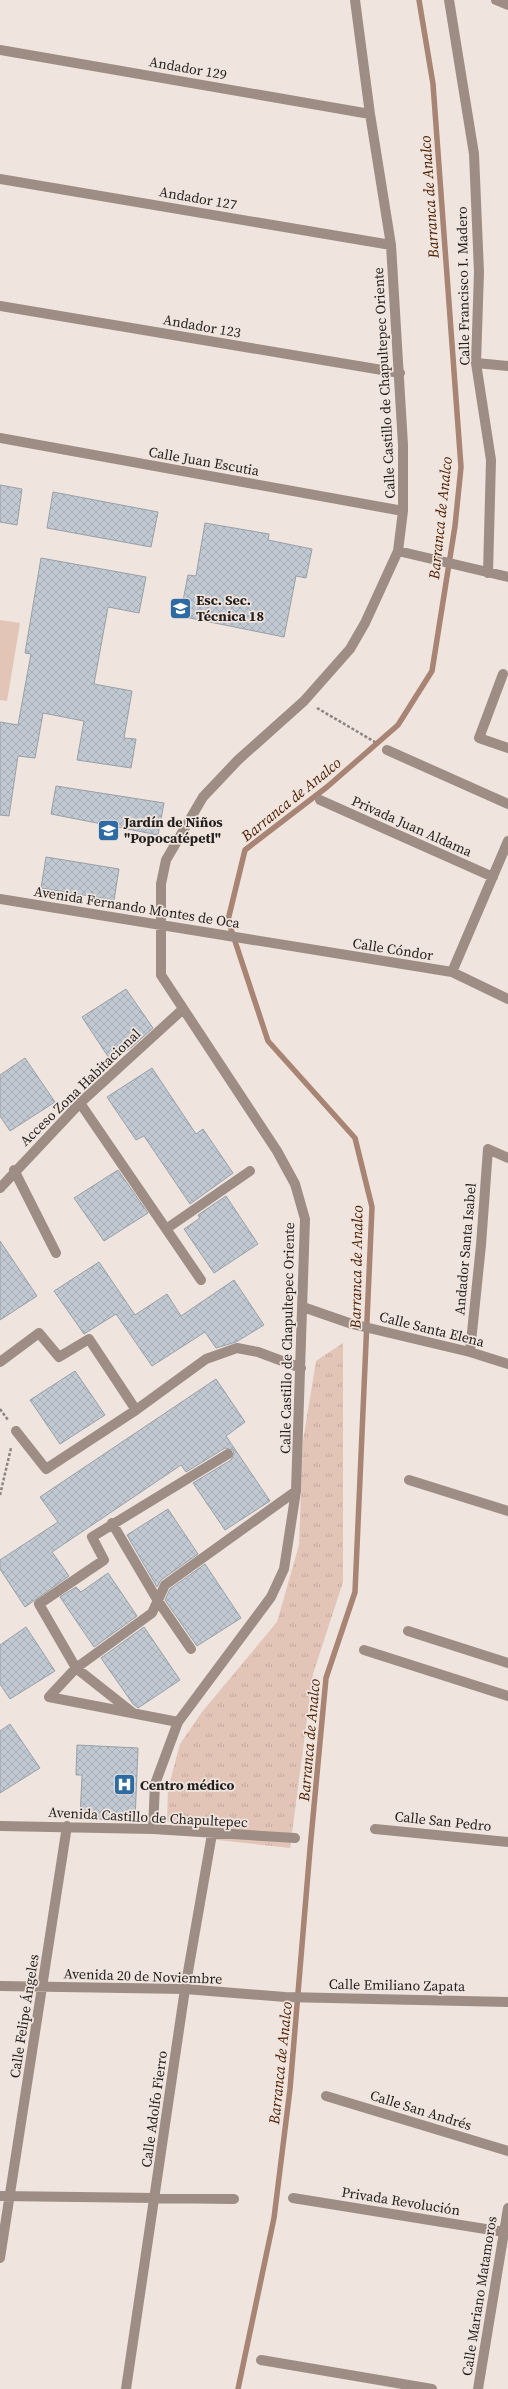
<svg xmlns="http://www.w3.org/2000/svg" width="508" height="2389" font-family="'Source Serif 4',serif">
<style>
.grass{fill:url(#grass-tufts)}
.pitch{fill:#e2c5b7}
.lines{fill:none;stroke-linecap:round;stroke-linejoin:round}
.stream{stroke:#a78473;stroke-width:5.5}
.building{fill:url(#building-cross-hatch);stroke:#99a0a8}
.path{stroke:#8b8480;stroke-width:2.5;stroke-dasharray:3 2;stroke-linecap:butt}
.minor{stroke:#9d8d85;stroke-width:10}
.labels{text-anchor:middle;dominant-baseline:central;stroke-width:3.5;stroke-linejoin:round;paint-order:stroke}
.street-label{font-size:14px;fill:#221e1c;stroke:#efe4de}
.poi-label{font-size:14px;font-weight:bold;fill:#221e1c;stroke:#efe4de;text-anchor:start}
.water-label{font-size:15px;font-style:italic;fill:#4e2003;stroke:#efe4de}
</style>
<defs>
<pattern id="grass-tufts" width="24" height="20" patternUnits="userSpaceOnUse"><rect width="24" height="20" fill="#e2c5b7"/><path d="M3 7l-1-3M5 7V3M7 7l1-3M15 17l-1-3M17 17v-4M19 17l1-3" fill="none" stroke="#c2a99d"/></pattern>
<pattern id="building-cross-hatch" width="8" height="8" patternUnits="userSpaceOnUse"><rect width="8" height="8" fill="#c1c9d2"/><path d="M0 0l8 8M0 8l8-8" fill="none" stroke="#a6acb4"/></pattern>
</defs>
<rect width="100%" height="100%" fill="#efe4de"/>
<path class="grass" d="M343 1343V1582L313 1674 290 1848 218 1840 188 1833 167 1821 168 1789 180 1744 202 1712 277 1622 299 1545 303 1441 316 1361Z"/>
<path class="pitch" d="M0 620 20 623 7 701 0 700Z"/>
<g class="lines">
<path class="stream" d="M238 2389 274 2218 290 2089 310 1849 326 1678 355 1592 372 1207 355 1138 268 1041 228 920 245 850 327 787 398 725 432 671 455 526 461 467 433 84 419 0"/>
</g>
<path class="building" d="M0 485 22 489 17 525 0 522Z
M53 492 158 512 151 547 47 528Z
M205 523 269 534 268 540 312 549 306 578 296 576 284 637 180 616 188 575 196 576Z
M41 558 146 577 139 613 108 607 94 684 132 691 124 738 136 739 131 768 77 760 84 721 43 713 35 758 18 756 9 816 0 815V722L18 725 31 654 25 653Z
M56 786 164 803 158 835 51 814Z
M46 857 119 869 114 900 41 888Z
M126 989 153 1028 132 1047 111 1061 82 1017Z
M25 1058 55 1102 10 1131 0 1116V1075Z
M152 1068 196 1134 203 1129 233 1173 190 1204 144 1136 136 1140 107 1097Z
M118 1170 148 1213 104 1241 74 1198Z
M226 1196 258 1244 214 1273 184 1229 200 1218 198 1215Z
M0 1241 37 1296 0 1320Z
M99 1262 135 1315 167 1294 181 1316 234 1280 264 1325 236 1342 216 1348 205 1332 152 1366 116 1314 84 1334 54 1291Z
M75 1371 105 1415 60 1444 30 1400Z
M216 1379 245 1422 226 1436 270 1501 225 1530 193 1483 231 1460 234 1454 233 1450 225 1448 186 1472 181 1465 52 1552 69 1576 25 1607 0 1569V1560L58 1522 40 1497Z
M168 1509 198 1554 161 1580 157 1587 127 1535Z
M205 1564 241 1618 197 1646 165 1600 170 1589Z
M108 1573 137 1616 94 1647 60 1597 76 1587 81 1592Z
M26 1627 55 1671 10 1699 0 1684V1645Z
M144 1627 180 1680 138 1708 133 1704 101 1658Z
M10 1724 40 1768 0 1793V1731Z
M77 1745 138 1748 135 1821 80 1818 82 1775H76Z"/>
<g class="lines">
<path class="path" d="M317 708 375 742
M0 1409 8 1420
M0 1495 11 1448"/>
<path class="minor" d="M449 0 474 154 479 272 476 363 491 460 488 573
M496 0 508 5
M0 50 370 114
M0 179 391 245
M0 306 400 373
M476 363 508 366
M0 438 403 511
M398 551 508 577
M503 674 479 738 508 748
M387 750 508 804
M320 800 493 877
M0 899 452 972 508 999
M452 972 508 841
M80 1103 201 1280
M14 1170 56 1253
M0 1188 80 1103 182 1010
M166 1229 250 1171
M303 1307 352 1324 470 1352 508 1364
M470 1352 481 1245 488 1149 508 1158
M0 1362 39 1333 59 1357 89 1339 136 1410
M16 1431 46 1469 136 1410 206 1359 237 1348 258 1352 301 1368
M409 1480 508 1511
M112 1523 158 1601 191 1649
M408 1631 508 1663
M364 1650 508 1696
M133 1713 76 1668 39 1604 104 1560 92 1537 228 1454
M178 1722 49 1697 76 1668 152 1613 165 1585 296 1491
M0 1826 153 1829 295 1838
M153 1829 155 1784 178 1722 271 1597 284 1569 296 1491 305 1219 295 1184 277 1151 161 975V884L166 860 203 797 238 760 304 701 350 649 365 623 398 551 403 511V445L391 245 370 114 355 0
M375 1829 508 1842
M0 1986 185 1989 285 1997 508 2002
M326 2096 508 2151
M0 2196 234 2199
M293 2198 504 2232
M0 2258 67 1826
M261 2360 432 2389
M126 2389 185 1989 212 1834
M478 2389 508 2208"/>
</g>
<defs>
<symbol id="school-square" viewBox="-11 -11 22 22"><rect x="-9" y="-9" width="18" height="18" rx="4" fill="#2e6ba2" stroke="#efe4de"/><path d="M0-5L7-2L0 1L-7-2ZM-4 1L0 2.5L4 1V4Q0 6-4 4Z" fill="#fff"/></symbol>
<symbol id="hospital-square" viewBox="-11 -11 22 22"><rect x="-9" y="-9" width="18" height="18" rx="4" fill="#2e6ba2" stroke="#efe4de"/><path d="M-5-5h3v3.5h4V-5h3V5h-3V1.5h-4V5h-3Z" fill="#fff"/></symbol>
</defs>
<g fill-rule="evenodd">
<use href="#school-square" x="168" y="596" width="25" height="25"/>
<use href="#school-square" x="96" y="818" width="25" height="25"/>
<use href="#hospital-square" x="112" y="1772" width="25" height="25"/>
</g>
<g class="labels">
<g class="street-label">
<text transform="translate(188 68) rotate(10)">Andador 129</text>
<text transform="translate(198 198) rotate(10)">Andador 127</text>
<text transform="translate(463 286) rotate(-91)">Calle Francisco I. Madero</text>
<text transform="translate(202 326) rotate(10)">Andador 123</text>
<text transform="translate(384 383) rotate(-93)">Calle Castillo de Chapultepec Oriente</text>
<text transform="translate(204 461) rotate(10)">Calle Juan Escutia</text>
<text transform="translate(412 826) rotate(24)">Privada Juan Aldama</text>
<text transform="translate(137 907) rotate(9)">Avenida Fernando Montes de Oca</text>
<text transform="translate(393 949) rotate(9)">Calle Cóndor</text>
<text transform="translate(80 1087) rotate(-44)">Acceso Zona Habitacional</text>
<text transform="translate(465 1249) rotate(-85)">Andador Santa Isabel</text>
<text transform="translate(432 1329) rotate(14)">Calle Santa Elena</text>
<text transform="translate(287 1338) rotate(-89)">Calle Castillo de Chapultepec Oriente</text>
<text transform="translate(148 1817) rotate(3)">Avenida Castillo de Chapultepec</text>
<text transform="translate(443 1821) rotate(6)">Calle San Pedro</text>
<text transform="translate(143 1976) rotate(2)">Avenida 20 de Noviembre</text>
<text transform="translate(397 1985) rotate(1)">Calle Emiliano Zapata</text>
<text transform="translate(24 2016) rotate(-81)">Calle Felipe Ángeles</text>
<text transform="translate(154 2109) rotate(-82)">Calle Adolfo Fierro</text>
<text transform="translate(421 2110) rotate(17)">Calle San Andrés</text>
<text transform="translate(401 2201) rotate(9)">Privada Revolución</text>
<text transform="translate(479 2296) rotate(-81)">Calle Mariano Matamoros</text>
</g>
<g class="poi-label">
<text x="196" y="600">Esc. Sec.<tspan x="196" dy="16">Técnica 18</tspan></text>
<text x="124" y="822">Jardín de Niños<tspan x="124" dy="16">"Popocatépetl"</tspan></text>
<text x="140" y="1785">Centro médico</text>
</g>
<g class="water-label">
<text transform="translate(429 197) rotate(-94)">Barranca de Analco</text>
<text transform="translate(440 518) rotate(-84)">Barranca de Analco</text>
<text transform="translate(291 799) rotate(-39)">Barranca de Analco</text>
<text transform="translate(356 1267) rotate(-89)">Barranca de Analco</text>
<text transform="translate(309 1740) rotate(-85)">Barranca de Analco</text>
<text transform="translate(280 2063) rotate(-84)">Barranca de Analco</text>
</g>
</g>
</svg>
